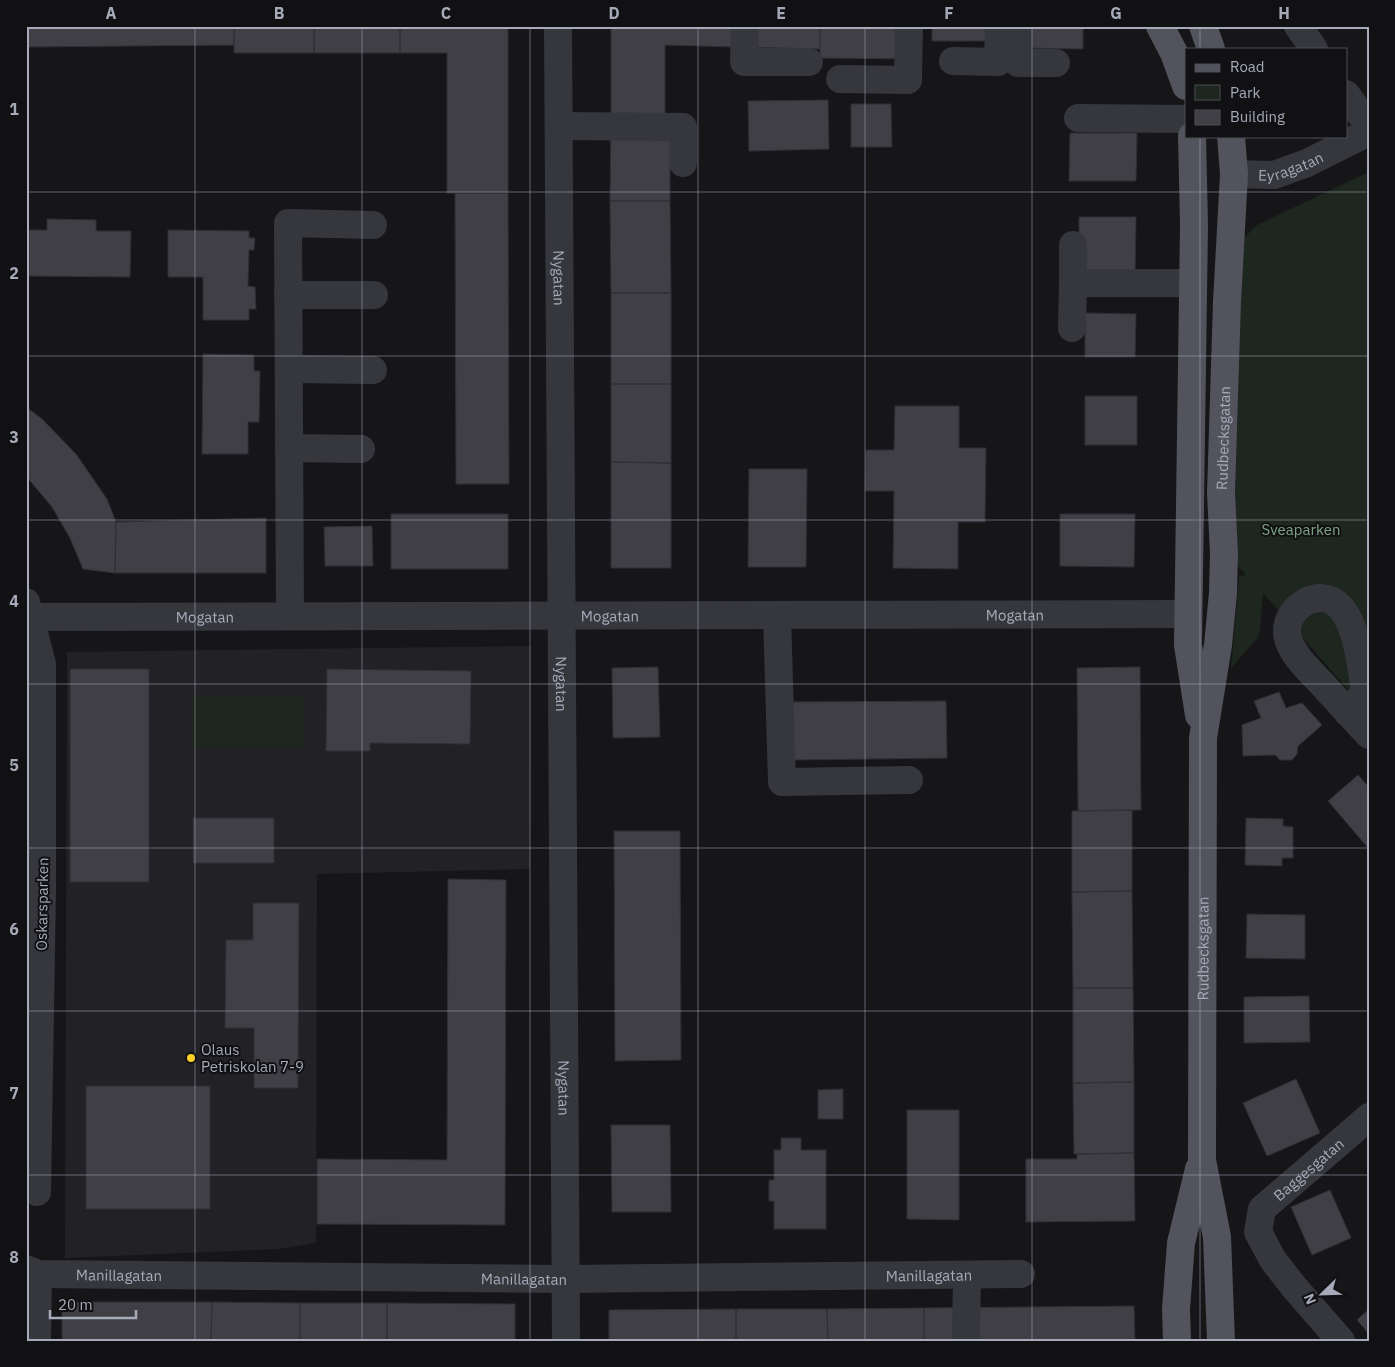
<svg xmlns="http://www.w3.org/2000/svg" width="1395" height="1367" font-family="'IBM Plex Sans',sans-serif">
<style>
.built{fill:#222125}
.green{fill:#1d261f}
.building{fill:#403f45;stroke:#302f34}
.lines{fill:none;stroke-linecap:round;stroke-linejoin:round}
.minor{stroke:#36373d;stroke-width:28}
.major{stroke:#52535c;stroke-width:28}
.grid{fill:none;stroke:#a6aab9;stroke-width:1;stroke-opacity:0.55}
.poi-dot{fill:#ffcf26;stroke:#111113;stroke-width:2}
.labels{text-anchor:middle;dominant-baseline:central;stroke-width:4;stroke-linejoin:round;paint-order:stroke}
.street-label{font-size:15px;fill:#a6aab9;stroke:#111113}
.park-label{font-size:15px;fill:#7ca583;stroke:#111113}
.poi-label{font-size:15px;fill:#a6aab9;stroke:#111113;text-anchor:start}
.neatline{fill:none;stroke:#a6aab9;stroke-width:2}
.grid-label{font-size:16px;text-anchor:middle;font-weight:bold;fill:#a6aab9}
</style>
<rect width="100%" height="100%" fill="#161618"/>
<path class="built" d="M531 646 530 869 317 874 316 1243 278 1249 65 1258 67 652Z"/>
<path class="green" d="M1369 172V709L1352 694 1263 593 1260 630 1258 637 1231 668 1239 576 1246 575 1233 561 1243 239 1257 225Z
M305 695V748H191V696Z"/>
<path class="building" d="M26 26H234V45L26 47Z
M234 26H314V53H234Z
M314 26H400V53H314Z
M400 26H508V193H447V53H400Z
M611 26H736V47L665 45V122H611Z
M736 26H820V49L736 47Z
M820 26H914L913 59 820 58Z
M932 26H988V41H932Z
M1023 26H1083V49L1023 48Z
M828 100 829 149 749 151 748 101Z
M851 104H891L892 147H851Z
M611 122H670V201H610Z
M1070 133H1137L1136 181H1069Z
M455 193H508L509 484H456Z
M610 201H670L671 293H611Z
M1079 217H1136L1135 276 1079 275Z
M47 219 96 220V231H131L130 277 29 276V230H47Z
M168 230 249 231V238H255L254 250H249L248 286 255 287 256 309H249V320H203V277H168Z
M611 293H671V384H611Z
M1085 313 1136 314 1135 357H1085Z
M203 354 254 355V371H260L259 422H248V454H202Z
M611 384H671V463L611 462Z
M1085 396H1137V445H1085Z
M895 406H959V448H986L985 522H958V569L893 568 894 491H865L866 450H894Z
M26 407 42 419 76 454 107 499 116 522 115 573 83 569 70 538 52 507 26 476Z
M611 462 671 463V568H611Z
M749 469H807L806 567H748Z
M391 514H508V569H391Z
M1060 514H1135L1134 567 1060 566Z
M266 518V573H115L116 522Z
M372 526 373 566H325L324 527Z
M658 667 660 737 613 738 612 668Z
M1140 667 1141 810 1078 811 1077 668Z
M70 669H149V882H70Z
M327 669 471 671 470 744 370 743V751H326Z
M1279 692 1286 708 1302 703 1322 725 1298 746 1297 754 1292 760H1280L1275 755 1243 756 1242 725 1261 718 1254 701Z
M946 701 947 758 792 760 791 702Z
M1358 775 1369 787V849L1328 801Z
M1132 810V891L1072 892V811Z
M193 818H274V863H193Z
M1246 818 1283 819V826L1293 827V858H1282V866L1245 865Z
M614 831H680L681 1060 615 1061Z
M448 879 506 880 505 1225 317 1224V1159L447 1160Z
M1132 891 1133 988H1073L1072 892Z
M253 903H299L298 1088H254V1028H225L226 940H253Z
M1247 914 1305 915V959L1246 958Z
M1073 988H1133L1134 1082 1073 1083Z
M1309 996 1310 1042 1244 1043V997Z
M1296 1079 1320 1133 1267 1156 1243 1103Z
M1134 1082V1153L1074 1154 1073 1083Z
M86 1086H210V1209H86Z
M843 1089V1119H818V1090Z
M907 1110H959V1220L907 1219Z
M611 1125H670L671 1212H612Z
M781 1138H801V1150H826V1229H774V1201H769V1180H774V1150H781Z
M1134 1153 1135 1221 1026 1222V1159H1077V1154Z
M1330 1190 1351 1238 1312 1255 1291 1207Z
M62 1302H212L211 1341H62Z
M212 1302 300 1303V1341H211Z
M300 1303H387V1341H300Z
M387 1303 515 1304V1341H387Z
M1134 1306 1135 1341H924V1308Z
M924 1308V1341H828L827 1309Z
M736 1309H827L828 1341H736Z
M736 1309V1341H609V1310Z
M1369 1309V1334L1357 1320Z"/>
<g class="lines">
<g class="minor">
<path id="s1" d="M558 26 566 1341"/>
<path d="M745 26 744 62H809"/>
<path d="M1018 26V63H1056"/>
<path d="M1298 26 1314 49"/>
<path d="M953 61 998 62 999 26"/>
<path d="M840 79 908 80 909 26"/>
<path d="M1346 94 1369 126"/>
<path d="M1078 118 1186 119"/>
<path d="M559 126 683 127V163"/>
<path id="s2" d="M1234 174 1274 175 1307 163 1369 132"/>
<path d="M1073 283V245"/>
<path d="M288 295H374"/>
<path d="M1072 328 1073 283H1193"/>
<path d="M289 369 373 370"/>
<path d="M289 448 361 449"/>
<path d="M26 602 42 664V889L37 1192"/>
<path d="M777 615 782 782 909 780"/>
<path d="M290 616 288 223 373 225"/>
<path id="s3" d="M31 617 1188 614"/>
<path d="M1348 713 1365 692C1361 667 1358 628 1341 608 1319 583 1280 610 1288 639 1294 657 1310 671 1322 684 1338 701 1353 718 1369 735"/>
<path id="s4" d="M26 1269 38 1274 566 1279 1021 1274"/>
<path d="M37 1341 38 1274"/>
<path d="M966 1341 967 1275"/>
<path id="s5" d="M1341 1341 1294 1287 1273 1260 1258 1232 1262 1209 1369 1117"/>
</g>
<g class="major">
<path d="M1160 26 1174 53 1186 86"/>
<path d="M1203 26 1211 49"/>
<path d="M1192 136 1194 225 1188 645 1199 715"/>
<path d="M1177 1341 1176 1309 1181 1243 1199 1169"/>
<path id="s6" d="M1221 1341 1217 1237 1202 1160 1203 738 1218 645 1223 593 1224 553 1221 493 1227 302 1234 174 1231 136"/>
</g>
</g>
<path class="grid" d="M195 26V1341M362 26V1341M530 26V1341M698 26V1341M865 26V1341M1032 26V1341M1200 26V49M1200 136V1341M26 192H1369M26 356H1369M26 520H1369M26 684H1369M26 848H1369M26 1011H1369M26 1175H1369"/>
<circle class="poi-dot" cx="191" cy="1058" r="5"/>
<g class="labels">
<g class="street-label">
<text stroke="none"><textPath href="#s2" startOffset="58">Eyragatan</textPath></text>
<text stroke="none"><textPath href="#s1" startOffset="252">Nygatan</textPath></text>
<text stroke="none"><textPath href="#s6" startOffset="906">Rudbecksgatan</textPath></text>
<text stroke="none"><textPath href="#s3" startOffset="984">Mogatan</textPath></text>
<text stroke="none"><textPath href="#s3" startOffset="579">Mogatan</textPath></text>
<text stroke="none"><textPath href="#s3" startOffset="174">Mogatan</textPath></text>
<text stroke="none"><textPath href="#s1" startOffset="658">Nygatan</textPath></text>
<text transform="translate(42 904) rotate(-89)">Oskarsparken</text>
<text stroke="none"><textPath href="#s6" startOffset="394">Rudbecksgatan</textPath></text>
<text stroke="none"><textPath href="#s1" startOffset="1062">Nygatan</textPath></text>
<text stroke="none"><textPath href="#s5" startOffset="222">Baggesgatan</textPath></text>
<text stroke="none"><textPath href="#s4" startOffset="94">Manillagatan</textPath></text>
<text stroke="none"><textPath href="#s4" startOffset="904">Manillagatan</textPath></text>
<text stroke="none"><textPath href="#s4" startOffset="499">Manillagatan</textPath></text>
</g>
<g class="park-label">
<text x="1301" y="529">Sveaparken</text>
</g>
<g class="poi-label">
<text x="201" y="1049">Olaus<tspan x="201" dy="17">Petriskolan 7-9</tspan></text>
</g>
</g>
<rect width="1395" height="1367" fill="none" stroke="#111113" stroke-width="55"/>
<rect x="1185" y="48" width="162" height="90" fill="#111113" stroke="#4d4e55"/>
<rect x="1195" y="64" width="25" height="8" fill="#52535c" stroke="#4d4e55"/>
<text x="1230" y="72" font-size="15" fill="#a6aab9">Road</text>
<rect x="1195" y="85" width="25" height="15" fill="#1d261f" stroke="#4d4e55"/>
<text x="1230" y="98" font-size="15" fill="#a6aab9">Park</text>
<rect x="1195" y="110" width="25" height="15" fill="#403f45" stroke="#4d4e55"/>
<text x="1230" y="122" font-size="15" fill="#a6aab9">Building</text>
<g transform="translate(1322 1294) rotate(247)" stroke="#111113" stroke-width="4" paint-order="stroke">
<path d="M0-4L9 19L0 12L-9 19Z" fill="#a6aab9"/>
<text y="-8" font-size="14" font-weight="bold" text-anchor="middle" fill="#a6aab9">N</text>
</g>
<path d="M50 1310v8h86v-8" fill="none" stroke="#a6aab9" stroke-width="2.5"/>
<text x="58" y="1310" font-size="15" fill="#a6aab9" stroke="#111113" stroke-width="4" paint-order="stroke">20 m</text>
<rect x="28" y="28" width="1340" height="1312" class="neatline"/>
<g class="grid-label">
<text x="111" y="19">A</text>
<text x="279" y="19">B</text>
<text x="446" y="19">C</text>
<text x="614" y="19">D</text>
<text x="781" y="19">E</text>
<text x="949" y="19">F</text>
<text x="1116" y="19">G</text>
<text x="1284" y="19">H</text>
<text x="14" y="115">1</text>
<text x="14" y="279">2</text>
<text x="14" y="443">3</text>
<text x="14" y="607">4</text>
<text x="14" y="771">5</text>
<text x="14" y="935">6</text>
<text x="14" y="1099">7</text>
<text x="14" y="1263">8</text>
</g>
</svg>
